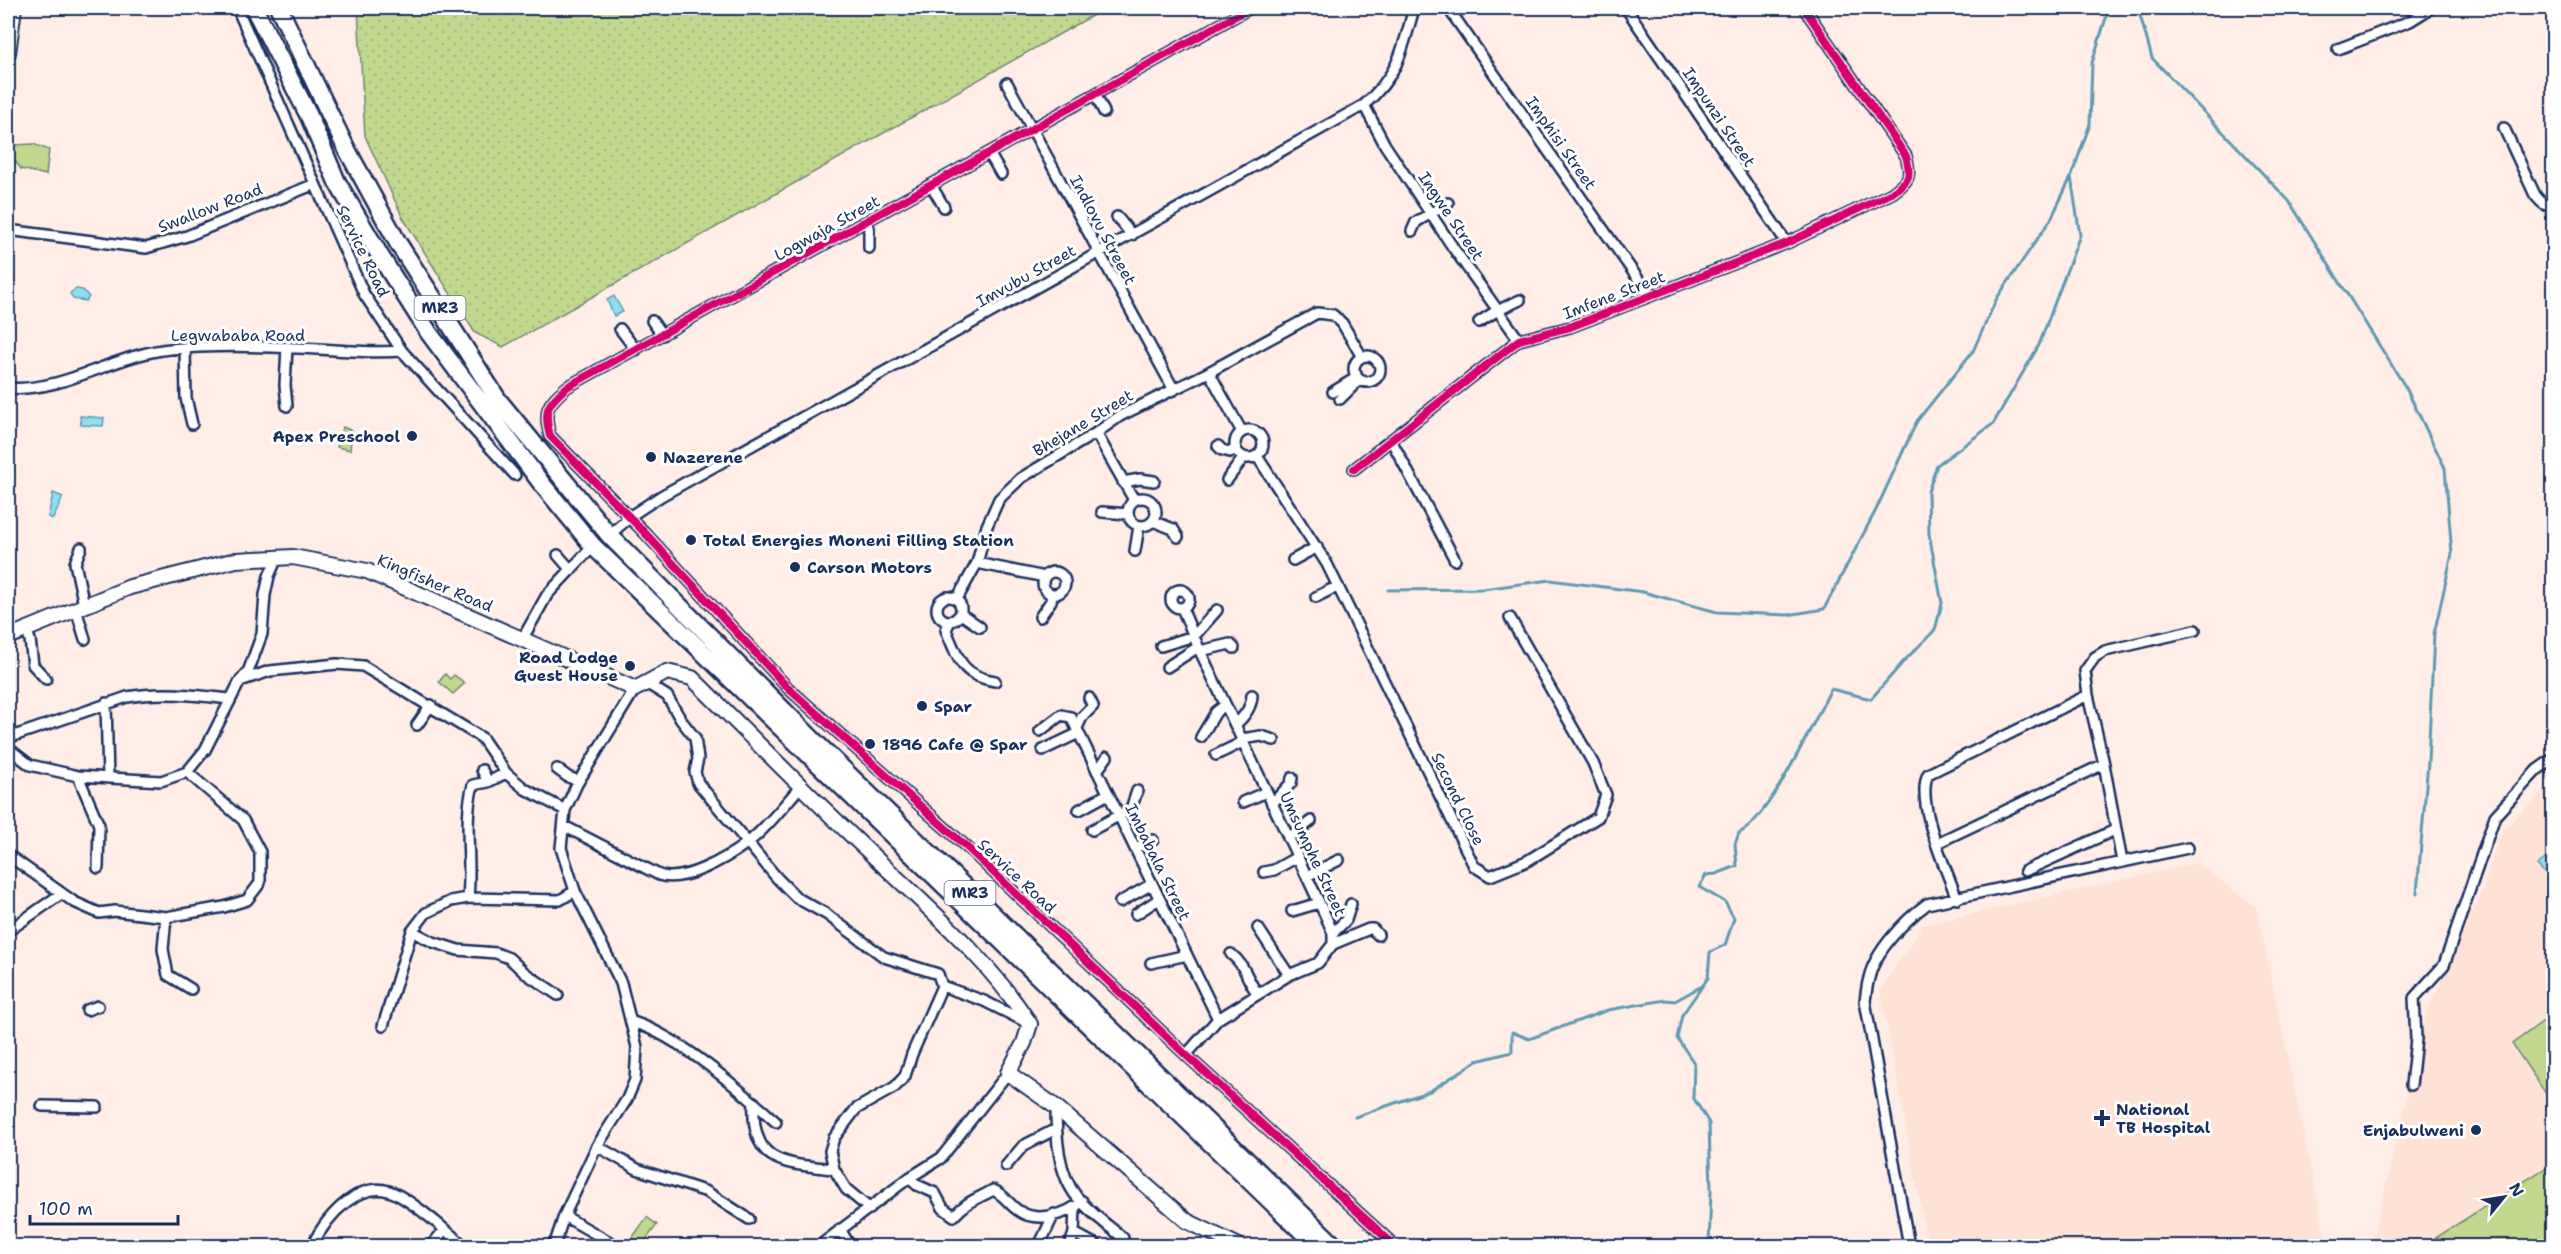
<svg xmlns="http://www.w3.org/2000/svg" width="2561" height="1254" font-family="'Shantell Sans',sans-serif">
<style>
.built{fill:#ffe2d6}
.grass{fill:url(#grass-dots);stroke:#6e8476;stroke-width:1.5}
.garden{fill:#c1d88e;stroke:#6e8476;stroke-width:1.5}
.water{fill:#8fdfec;stroke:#6199b3;stroke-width:1.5}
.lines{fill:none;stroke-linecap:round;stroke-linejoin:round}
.stream{stroke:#6199b3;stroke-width:3}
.street-casing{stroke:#1b2f5e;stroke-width:14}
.secondary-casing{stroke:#1b2f5e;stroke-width:18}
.highway-casing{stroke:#1b2f5e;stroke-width:21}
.street{stroke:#fff;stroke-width:9}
.secondary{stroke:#fff;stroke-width:14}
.highway{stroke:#fff;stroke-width:16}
.cycleway-casing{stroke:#fff;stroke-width:11}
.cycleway{stroke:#d6006c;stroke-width:8}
.poi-dot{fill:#1b2f5e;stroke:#fff;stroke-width:2}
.labels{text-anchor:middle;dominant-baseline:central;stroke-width:6;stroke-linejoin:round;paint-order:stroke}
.shield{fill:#fff;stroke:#5f6d8e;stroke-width:1.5}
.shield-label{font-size:15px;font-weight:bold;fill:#1b2f5e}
.street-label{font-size:16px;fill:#1b2f5e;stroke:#fff}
.poi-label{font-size:16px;font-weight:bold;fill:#1b2f5e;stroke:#fff;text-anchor:start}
</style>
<defs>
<pattern id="grass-dots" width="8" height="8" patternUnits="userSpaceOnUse" patternTransform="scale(1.5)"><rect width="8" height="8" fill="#c1d88e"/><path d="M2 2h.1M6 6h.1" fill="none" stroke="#a5ba7d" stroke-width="1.8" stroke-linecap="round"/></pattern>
</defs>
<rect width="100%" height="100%" fill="#ffeee7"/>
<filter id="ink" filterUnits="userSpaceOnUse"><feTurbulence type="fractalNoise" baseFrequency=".0167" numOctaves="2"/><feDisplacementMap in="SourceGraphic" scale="12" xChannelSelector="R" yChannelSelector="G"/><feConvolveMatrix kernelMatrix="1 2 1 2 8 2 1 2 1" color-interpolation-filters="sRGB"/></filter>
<g filter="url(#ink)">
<path class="built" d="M2553 783V1246H2371L2427 1013 2483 889 2501 831Z
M2197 863 2257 908 2327 1246H1928L1880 990 1923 925Z"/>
<path class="grass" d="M358 8H1106L503 347 475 333 403 218 365 136Z"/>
<path class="garden" d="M33 144 49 150 46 175 21 169 12 157 14 145Z
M343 427 352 431 350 450 337 447Z
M445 674 450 679 454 675 465 683 453 694 439 682Z
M2553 1014V1104L2512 1044Z
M2553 1163V1246H2423Z
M647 1217 657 1225 641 1246 630 1241Z"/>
<path class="water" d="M76 289 83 290 89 297 86 301 73 299 70 293Z
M614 296 623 312 614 316 607 300Z
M80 416 104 418 103 426 81 425Z
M53 493 63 497 53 519 48 517Z
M2553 853V872L2548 876 2537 865Z"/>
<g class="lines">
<path class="stream" d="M2138 8 2152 58 2289 201 2406 388 2445 468 2452 554 2434 634 2428 762 2417 893
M1388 590 1483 589 1550 580 1643 592 1717 612 1788 615 1824 609 1876 510 1917 421 1973 351 1997 298 2051 219 2071 177 2090 124 2092 63 2109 8
M1355 1117 1430 1091 1477 1061 1512 1052V1032L1529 1039 1608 1010 1665 1000 1675 1001 1700 987
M1709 1246 1711 1191 1709 1123 1693 1097 1694 1063 1677 1038 1682 1015 1708 978 1710 952 1725 945 1734 918 1725 902 1699 887 1706 875 1716 874 1737 866 1735 844 1739 833C1768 821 1814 721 1831 689L1871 699 1904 661 1935 630 1942 603 1929 534 1928 492 1937 465 1993 424 2039 345 2080 235 2071 177"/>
<defs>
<path id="street" d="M237 8 364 294 402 351 515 475
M1250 8 567 387C547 404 543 410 550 436L645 533 788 688 971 851 1186 1055 1395 1246
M1448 8 1650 296
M1626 8 1787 243
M2338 49 2410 21 2431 8
M1007 83 1174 390
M1095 94 1104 112
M1364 105 1385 145 1454 249 1519 340
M2504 128 2535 195C2540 201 2545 208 2554 205
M989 153 1001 174
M931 185 944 207
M1117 217 1132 235
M865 221 869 228V248
M8 230 146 248 187 236 315 184
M1412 231 1416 222 1448 203
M1499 312 1503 308 1520 300
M652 321 662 335
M1479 322 1498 310
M620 329 636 350
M185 348 186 398 192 424
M1354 369a13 13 0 1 1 26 0a13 13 0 1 1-26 0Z
M1209 372 1242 432
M8 388C62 393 116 354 170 349 212 345 256 346 298 348 335 349 364 354 402 351
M1333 392 1354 379 1356 374
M1340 399 1358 381
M287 406 285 385 287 347
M1235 444a14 14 0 1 1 28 0a14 14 0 1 1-28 0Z
M1096 433 1134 500
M1391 440 1455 560
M1218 446 1222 450 1230 452 1236 449
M1257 456 1327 564 1474 866 1490 876 1527 861 1598 817 1606 795 1593 763 1510 618
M1354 469 1519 340 1570 327 1787 243 1892 193C1909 180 1912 178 1906 156L1804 8
M1227 480 1244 457
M1123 482 1140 479 1154 481
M1128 512a14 14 0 1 1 28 0a14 14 0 1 1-28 0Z
M1102 512 1128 514
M1153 521 1173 529 1178 537
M609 535 635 513 661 496 1364 105C1399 74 1402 51 1414 8
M81 548 75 563 84 605
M1135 551 1139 526
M558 555 571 570
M1293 560 1317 547
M977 563 1045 577
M1043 583a11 11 0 1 1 22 0a11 11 0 1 1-22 0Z
M1171 599a9 9 0 1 1 18 0a9 9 0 1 1-18 0Z
M937 609a12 12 0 1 1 24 0a12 12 0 1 1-24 0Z
M1316 597 1338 586
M957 599 977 563 987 526 999 499 1021 478 1096 433 1120 416 1209 372 1317 313 1333 315 1342 323 1362 357
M1182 608 1200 651 1326 917 1333 933V944L1318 963 1289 975 1218 1019 1186 1055
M76 609 85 639
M961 614 980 627
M1040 617 1051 601 1052 594
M950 621 946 630C958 658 961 676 995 681
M26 629 30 640 33 665 46 679
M523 638 547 595 593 546
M1161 646 1194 636 1217 610
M1200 651 1230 644 1234 648
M1167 667 1198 647
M241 680 248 672 262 634 265 595 269 576 277 558
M646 683 667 696 681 720 695 738 698 759 695 772 698 783 777 878 797 898 826 914 884 957 938 974 942 986 984 1001 1028 1023
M106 703 108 778
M417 725 431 705
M1235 725C1244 717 1252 707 1252 695
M1077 728 1082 717 1093 706 1089 698
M1040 731 1061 715 1071 717 1218 1019
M1201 737 1216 712 1225 705
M8 738 127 697C161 691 195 695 230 699
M1242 739 1261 736 1274 740
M8 748 30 765 78 776 161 781 187 772 205 750 240 681 270 671 337 664 363 666 482 738 506 773 525 789 565 810
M1043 750 1079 733
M1216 755 1243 742
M557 769 568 777 579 781
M482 770 488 782
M1097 771 1107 757
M78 776 99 825 98 868
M1243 802 1266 792
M1272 804 1291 783 1292 778
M1079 810 1108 794
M564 826 659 875C683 884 727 858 747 843 767 828 784 805 801 786
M1092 830 1131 809 1137 791
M1288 838 1311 821
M1937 843 2104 764
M1135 848 1153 840
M8 855 74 902 99 913 115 911 166 917 224 907 247 900 260 883V852L243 820 187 772
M2122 862 2104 764 2088 695 2085 671 2095 657 2105 651 2195 630
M2025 871 2115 830
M1264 872 1274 870 1297 857
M1307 876 1339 860
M468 898C472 860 463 821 473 785L488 782 506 773
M1957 899C1946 868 1915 803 1928 774L2088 695
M1120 902 1152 884
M1292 911 1319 903
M1136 914 1159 899
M166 917 163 949 168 975 191 989
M1258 928 1289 975
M8 931 61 894
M412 931 433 942 458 950 496 953 509 958 525 973 558 995
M1333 933 1346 920 1351 904
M1333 944 1369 929H1373L1378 935
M1231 954C1245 965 1246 977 1255 990L1262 992
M1151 963 1187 955
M87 1010 98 1006
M633 1022C680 1037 739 1089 776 1122
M383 1026 412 931 426 913 451 901 468 898 560 900 575 891
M2411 1085 2416 1039 2414 998 2444 965 2495 816 2537 770 2554 758
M754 1102C751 1165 783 1163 834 1169
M42 1106 97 1107
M1056 1107C1056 1136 1058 1174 1077 1197 1090 1213 1108 1225 1123 1238
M597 1146 637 1169 707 1192 749 1219
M1006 1166 1023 1146 1056 1129
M909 1178 917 1185 935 1193 943 1208 954 1216C968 1200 976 1200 993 1190 1005 1195 1009 1205 1019 1211 1036 1223 1068 1215 1082 1201
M870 1209 846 1189 834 1169 830 1151 834 1138 856 1109 895 1087 905 1076 912 1054 942 986
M564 1216 617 1246
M840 1229 850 1246
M1074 1233 1098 1246
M1070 1245 1074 1233 1075 1207
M312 1246C326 1217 362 1174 398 1195 422 1208 444 1230 465 1246
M431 1246 444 1230
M554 1246 564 1216 597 1146 627 1099 635 1080 637 1047 621 983 575 891 561 848 565 810 577 784 635 689
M819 1246 909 1178 941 1158 1008 1073
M1039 1246 1054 1214
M1909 1246 1865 1001C1866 994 1867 985 1869 978 1875 951 1905 920 1927 904L2188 848"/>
<path id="secondary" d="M8 53 14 8
M8 637 130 587 236 560 293 557 367 571 635 689 667 672 692 678C751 736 808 795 868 851 926 906 987 957 1030 1024L1024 1043 1008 1073 1056 1107 1187 1221 1239 1246"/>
<path id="highway" d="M254 8 309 116 337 182 382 259 429 333 542 484 593 546 1317 1246
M279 8 345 146 398 243 498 400 609 535 817 744 1335 1246"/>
</defs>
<use href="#street" class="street-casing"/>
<use href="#secondary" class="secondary-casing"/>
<use href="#highway" class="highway-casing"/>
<use href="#street" class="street"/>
<use href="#secondary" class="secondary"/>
<use href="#highway" class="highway"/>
<defs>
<path id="cycleway" d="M1250 8 567 387C547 404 543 410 550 436L645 533 788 688 971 851 1186 1055 1395 1246
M1354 469 1519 340 1570 327 1787 243 1892 193C1909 180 1912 178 1906 156L1804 8"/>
</defs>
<use href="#cycleway" class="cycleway-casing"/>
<use href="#cycleway" class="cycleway"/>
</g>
</g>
<g class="poi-dot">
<circle cx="412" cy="436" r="6"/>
<circle cx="651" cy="457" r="6"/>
<circle cx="691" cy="540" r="6"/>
<circle cx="795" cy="567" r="6"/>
<circle cx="630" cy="666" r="6"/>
<circle cx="922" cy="706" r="6"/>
<circle cx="870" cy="744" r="6"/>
<path d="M2099 1109h6v6h6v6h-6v6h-6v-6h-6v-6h6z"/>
<circle cx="2476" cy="1130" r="6"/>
</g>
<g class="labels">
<g class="shield">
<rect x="414.5" y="296" width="51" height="24" rx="4.5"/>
<rect x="944.5" y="881" width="51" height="24" rx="4.5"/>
</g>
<g class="shield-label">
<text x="440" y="308">MR3</text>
<text x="970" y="893">MR3</text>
</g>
<g class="street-label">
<text transform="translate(1719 117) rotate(56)">Impunzi Street</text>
<text transform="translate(1561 143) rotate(55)">Imphisi Street</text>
<text transform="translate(210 208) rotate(-21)">Swallow Road</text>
<text transform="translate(1451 216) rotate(56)">Ingwe Street</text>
<text transform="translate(827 228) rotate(-29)">Logwaja Street</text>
<text transform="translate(1103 230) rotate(62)">Indlovu Streeet</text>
<text transform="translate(363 251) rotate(64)">Service Road</text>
<text transform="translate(1026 276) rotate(-29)">Imvubu Street</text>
<text transform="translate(1614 295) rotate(-21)">Imfene Street</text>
<text x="238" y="335">Legwababa Road</text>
<text transform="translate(1083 423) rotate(-31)">Bhejane Street</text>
<text transform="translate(435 583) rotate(23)">Kingfisher Road</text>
<text transform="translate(1458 799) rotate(64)">Second Close</text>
<text transform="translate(1313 854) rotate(65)">Umsumphe Street</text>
<text transform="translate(1158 862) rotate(64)">Imbabala Street</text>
<text transform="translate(1017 876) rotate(43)">Service Road</text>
</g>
<g class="poi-label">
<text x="400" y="436" text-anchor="end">Apex Preschool</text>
<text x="663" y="457">Nazerene</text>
<text x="703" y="540">Total Energies Moneni Filling Station</text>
<text x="807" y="567">Carson Motors</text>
<text x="618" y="657" text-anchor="end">Road Lodge<tspan x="618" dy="18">Guest House</tspan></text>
<text x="934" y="706">Spar</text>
<text x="882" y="744">1896 Cafe @ Spar</text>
<text x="2116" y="1109">National<tspan x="2116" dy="18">TB Hospital</tspan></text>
<text x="2464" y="1130" text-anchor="end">Enjabulweni</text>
</g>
</g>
<rect width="2561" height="1254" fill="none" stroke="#fff" stroke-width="30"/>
<rect x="15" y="15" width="2531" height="1224" fill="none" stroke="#1b2f5e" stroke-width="2" filter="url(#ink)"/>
<g transform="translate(2504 1197) rotate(60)" stroke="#ffffff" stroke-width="4.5" paint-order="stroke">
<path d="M0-4.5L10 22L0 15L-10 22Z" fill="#1b2f5e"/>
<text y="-9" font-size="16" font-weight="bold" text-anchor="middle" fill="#1b2f5e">N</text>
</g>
<path d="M30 1215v9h148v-9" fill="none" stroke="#1b2f5e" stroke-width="3"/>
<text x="39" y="1215" font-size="18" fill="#1b2f5e" stroke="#ffffff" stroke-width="4.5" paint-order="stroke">100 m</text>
</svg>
